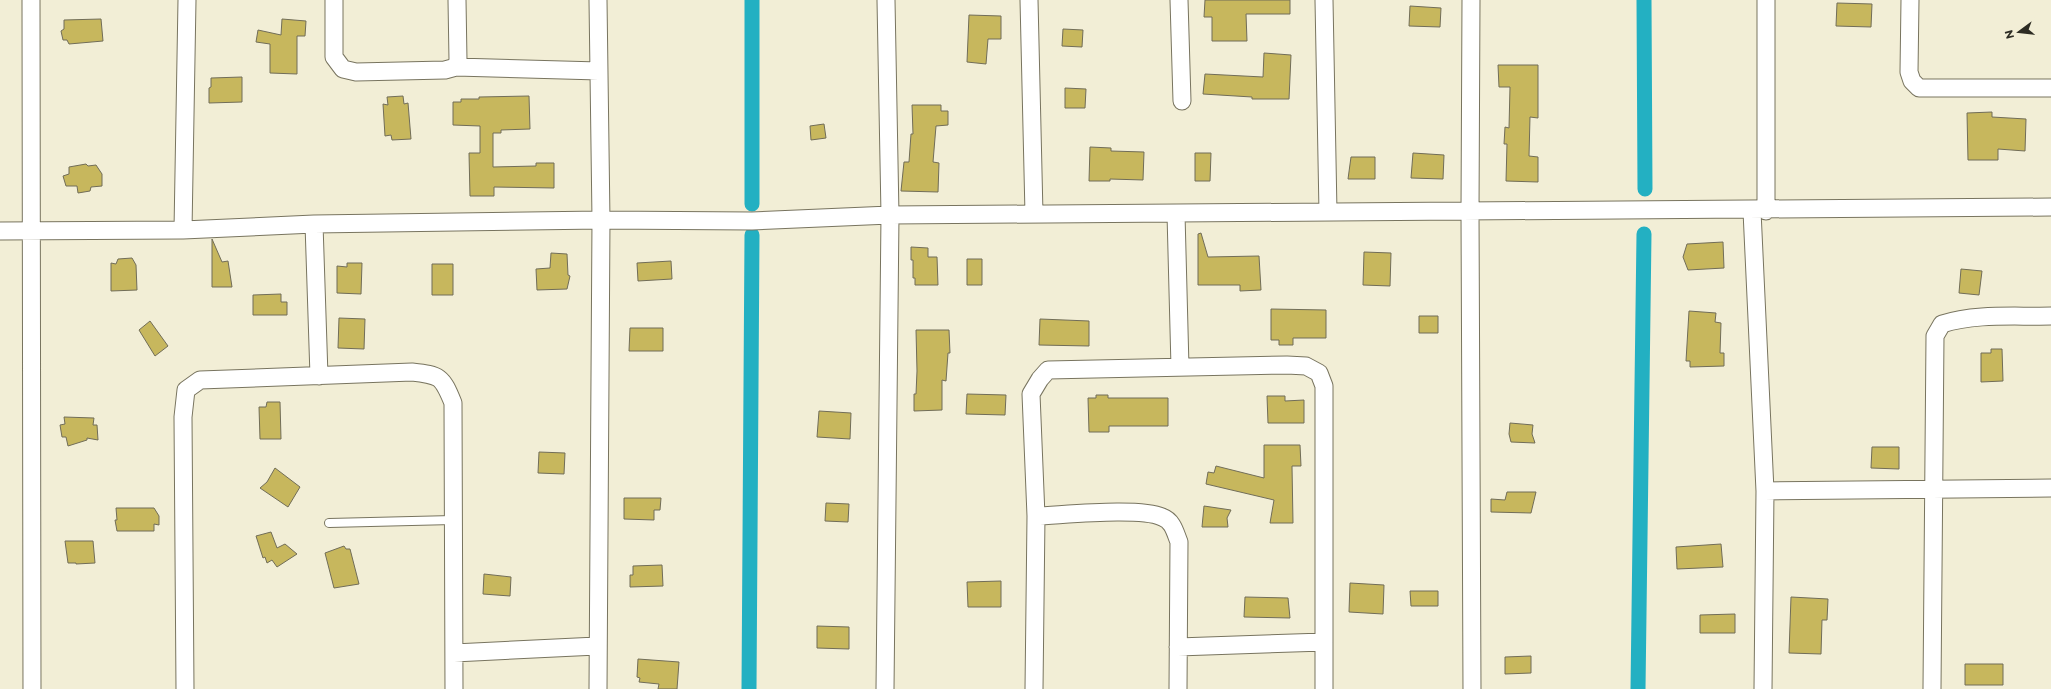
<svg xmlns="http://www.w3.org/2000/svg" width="2051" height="689" font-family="Montserrat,sans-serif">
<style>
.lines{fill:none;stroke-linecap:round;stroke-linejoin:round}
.canal{stroke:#23b0c2;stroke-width:15}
.building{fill:#c7b75d;stroke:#716d58}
.service-casing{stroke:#78745f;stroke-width:10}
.minor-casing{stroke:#78745f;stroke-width:19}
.service{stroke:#fff;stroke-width:8}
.minor{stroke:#fff;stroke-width:17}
</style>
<rect width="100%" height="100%" fill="#f2eed6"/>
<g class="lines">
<path class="canal" d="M1644 0 1645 189
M752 204V0
M749 689 752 235
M1638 689 1644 234"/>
</g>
<path class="building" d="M1205 0H1290V14H1246L1247 41H1212V17H1204Z
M1837 3 1872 4 1871 27 1836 26Z
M1410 6 1441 8 1440 27 1409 26Z
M969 15 1001 16V39H988L986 64 967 62Z
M101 19 103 41 69 44 67 40H63L61 31 64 29V20Z
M282 19 306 21 305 36H297V74L270 73V44L256 42 258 30 281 35Z
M1063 29 1083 30 1082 47 1062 46Z
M1264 53 1291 55 1289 99H1252V97L1203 94 1205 74 1263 77Z
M1498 65H1538V118L1530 117 1529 156 1538 157V182L1506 181 1507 144H1504L1505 127 1509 128 1510 87H1499Z
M242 77V102L209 103V88L211 87V78Z
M1065 88 1086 89 1085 108H1065Z
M403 96 404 104 408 103 411 139 392 140 391 135 385 136 383 104 388 105 387 97Z
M529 96 530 129 501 130V133H493V167L536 166V163H554V188L494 187V196H470L469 153H480V126L453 125V102H461V99H479V97Z
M912 105H941V111H948V125L936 126 933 162 939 163 938 192 901 191 904 162H909L911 134H913Z
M1992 112V117L2026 119 2025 151 1998 149V160H1968L1967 113Z
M824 124 826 138 811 140 810 126Z
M1090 147 1111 148V151L1144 152 1143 180 1110 179V181H1089Z
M1195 153H1211L1210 181H1195Z
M1413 153 1444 155 1443 179 1411 178Z
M1351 157H1375V179H1348Z
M86 164 88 166 96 165 102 174V186L91 187 90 191 78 193 77 186H66L63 176 69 174V167Z
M1201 233 1208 257 1259 256 1261 290 1240 291V285H1198V234Z
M212 239 222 262 228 261 232 287H212Z
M1723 242 1724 268 1688 270 1683 257 1687 244Z
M911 247 928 248V257H937L938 285H915V278H913V260H911Z
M1364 252 1391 253 1390 286 1363 285Z
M551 253 567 254 568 275 570 276 567 289 537 290 536 269 550 268Z
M132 258 136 265 137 290 111 291V263L116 264 118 259Z
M967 259H982V285H967Z
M671 261 672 279 638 281 637 263Z
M347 263H362L361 294 337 293V266L347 267Z
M432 264H453V295H432Z
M1961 269 1982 271 1979 295 1959 293Z
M281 294V302H287V315H253V295Z
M1271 309 1326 310V338H1293V345H1279V340H1271Z
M1689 311 1716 313 1715 322 1721 323 1720 353H1724V366L1690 367V361H1686Z
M1419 316H1438V333H1419Z
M339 318 365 319 364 349 338 348Z
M1040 319 1089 321V346L1039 345Z
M150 321 168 346 155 356 139 330Z
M630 328H663V351H629Z
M916 330H949L950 353H948L946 381 942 380V410L914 411V394H916L917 371Z
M1991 349H2002L2003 381 1981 382V353H1991Z
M967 394 1006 395 1005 415 966 414Z
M1096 395H1108V398H1168V426H1109V432H1089L1088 398H1096Z
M1267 396H1285V401L1304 400V423H1268Z
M267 402H280L281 439H260L259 407H266Z
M819 411 851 413 850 439 817 437Z
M64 417 94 418 93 425H97L98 440 87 438V440L68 446 66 437H62L60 425 65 424Z
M1510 423 1533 425 1532 434 1535 443 1511 442 1509 434Z
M1264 445H1300L1301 466H1292L1293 523H1270L1274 500 1206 484 1208 472 1214 473 1216 466 1264 478Z
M1872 447H1899V469L1871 468Z
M539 452 565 453 564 474 538 473Z
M275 468 300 487 288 507 260 488 267 482Z
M1507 492H1536L1531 513 1491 512V499L1505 500Z
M624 498H661L660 510H654V520L624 519Z
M826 503 849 504 848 522 825 521Z
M1204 506 1231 510 1227 518 1228 527H1202Z
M116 508H154L159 516V525L154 524V531H117L115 520H117Z
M271 532 277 548 285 544 297 554 277 567 272 560 267 563 265 557 263 558 256 536Z
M65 541H93L95 563 76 564V563H68Z
M1721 544 1723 567 1677 569 1676 547Z
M344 546 346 549H350L359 584 334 588 325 553Z
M662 565 663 586 630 587V575H633V566Z
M484 574 511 577 510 596 483 594Z
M1001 581V607H968L967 582Z
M1350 583 1384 585 1383 614 1349 612Z
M1410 591H1438V606H1411Z
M1245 597 1288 598 1290 618 1244 617Z
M1791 597 1828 599 1827 620H1822L1821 654 1789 653Z
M1735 614V633H1700V615Z
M817 626 849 627V649L817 648Z
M1531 656V673L1505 674V657Z
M638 659 679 662 677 689H658L659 684 639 682 640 678 637 677Z
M1965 664H2003V685H1965Z"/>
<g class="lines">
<defs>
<path id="service" d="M329 523 453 520"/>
<path id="minor" d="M31 0 32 689
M334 0V57L343 69 356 72 445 70 456 67 458 60 457 0
M1029 0 1034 214
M1179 0 1182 101
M1324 0 1328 212
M1471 0 1470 212 1472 689
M1910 0 1909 72 1912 81 1919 88H2051
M456 67 599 71
M1752 211 1765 491 1763 689
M1766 211V0
M1176 214 1180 367
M314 224 319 376
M183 230 187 0
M0 231 183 230 314 224 601 220 752 221 890 215 2051 207
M1765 491 2051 488
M1036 516C1064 515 1140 507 1162 517 1173 521 1175 532 1179 542L1178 689
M1178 647 1324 642
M454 653 597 646
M185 689 183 417 186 390 200 380 412 372C440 375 442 376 453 403L454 689
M598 689 601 220 598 0
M885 689 890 215 886 0
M1034 689 1036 516 1031 394 1040 379 1048 370 1287 365 1306 366 1319 373 1324 386V689
M1932 689 1935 336 1942 324C1976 313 2015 317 2051 316"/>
</defs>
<use href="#service" class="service-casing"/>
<use href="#minor" class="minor-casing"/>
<use href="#service" class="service"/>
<use href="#minor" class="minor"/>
</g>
<g transform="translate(2019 32) rotate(255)" stroke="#f2eed6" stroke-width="3" paint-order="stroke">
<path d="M0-3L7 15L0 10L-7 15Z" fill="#2d2c23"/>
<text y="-6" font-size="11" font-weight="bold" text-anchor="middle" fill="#2d2c23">N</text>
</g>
</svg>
